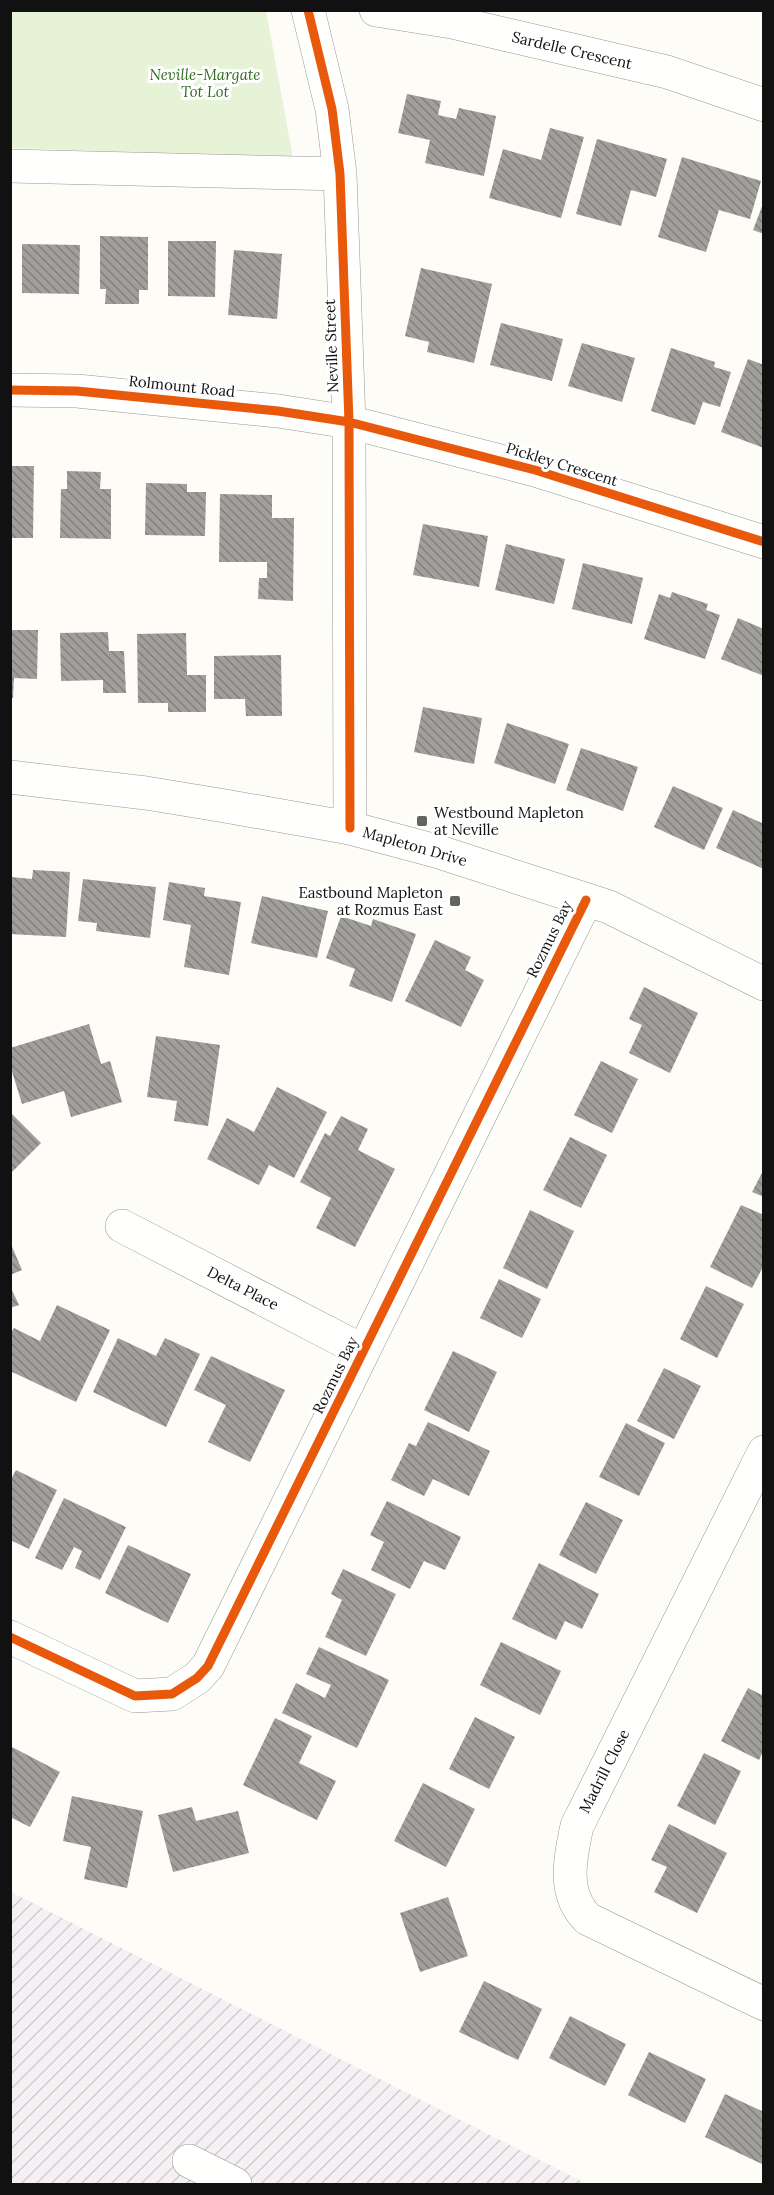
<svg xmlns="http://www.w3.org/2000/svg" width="774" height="2195" font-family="Lora,serif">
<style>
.industrial{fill:url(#industrial-furrows)}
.park{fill:#e7f3d7}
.building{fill:url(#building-back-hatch)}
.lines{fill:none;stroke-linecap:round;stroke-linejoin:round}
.minor-casing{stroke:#979795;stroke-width:34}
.minor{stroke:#fffffe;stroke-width:33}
.cycleway-casing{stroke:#fff;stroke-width:13}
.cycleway{stroke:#e8590c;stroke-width:9}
.poi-dot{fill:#646362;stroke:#fff;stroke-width:2}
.labels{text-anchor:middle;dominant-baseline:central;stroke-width:6;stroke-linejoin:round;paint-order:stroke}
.street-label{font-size:15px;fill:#111;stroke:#fff}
.park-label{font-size:15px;font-style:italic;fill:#2f6b1f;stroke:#fff}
.poi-label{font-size:15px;fill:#111;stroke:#fff;text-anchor:start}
</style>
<defs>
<pattern id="industrial-furrows" width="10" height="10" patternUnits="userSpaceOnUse" patternTransform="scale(1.5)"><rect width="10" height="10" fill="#f5f0f3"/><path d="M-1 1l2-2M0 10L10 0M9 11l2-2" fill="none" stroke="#d1cdcf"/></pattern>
<pattern id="building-back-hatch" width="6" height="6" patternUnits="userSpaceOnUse" patternTransform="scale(1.5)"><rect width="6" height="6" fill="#a19f9c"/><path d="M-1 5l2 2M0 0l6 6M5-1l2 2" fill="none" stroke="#82807e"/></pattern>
</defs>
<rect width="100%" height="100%" fill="#fdfcf7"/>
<path class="industrial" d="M11 1892 587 2184H11Z"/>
<path class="park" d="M11 11H266L293 158 11 148Z"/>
<path class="building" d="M407 94 441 101 438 115 456 119 459 108 496 116 484 176 425 163 430 140 398 133Z
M550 128 584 137 561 218 489 198 503 149 541 160Z
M597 139 667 159 656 197 631 190 621 226 576 214Z
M682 157 761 181 750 219 719 210 706 252 658 237Z
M764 201V234L753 230Z
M100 236 148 237V290H139V304H105L106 289H100Z
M168 241H216L215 297 168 296Z
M22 244 80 245 79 294 22 293Z
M234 250 282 254 277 319 228 315Z
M421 268 492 284 474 363 427 352 429 342 405 336Z
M501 323 563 339 552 381 490 365Z
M582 343 635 358 622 402 568 386Z
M671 348 715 362 714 367 731 372 720 407 703 402 695 425 651 411Z
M748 359 764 365V448L721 432Z
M10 466H34L33 538H10Z
M67 471 101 472 100 489H111V539L60 538 61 489H67Z
M146 483 187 484V492H206L205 536 145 535Z
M220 494 272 495V518H294L293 601 258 599 259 578H267V562H219Z
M423 524 488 536 479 587 413 575Z
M506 544 565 559 554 604 495 590Z
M583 563 643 578 632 624 572 609Z
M672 592 708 604 706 610 720 615 705 659 644 639 659 594 670 598Z
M738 618 764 629V676L721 659Z
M10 630H38L37 679 14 678 13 698H10Z
M108 632 109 651H124L126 693H103V680L61 681 60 633Z
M186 633 187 675H206V712H168V703H138L137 634Z
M281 655 282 716H246L245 699H214V656Z
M423 707 482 718 474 764 414 752Z
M507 723 569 744 555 784 494 763Z
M581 748 638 767 623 811 566 790Z
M673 786 723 808 704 850 654 827Z
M733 810 764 824V869L716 848Z
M33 870 70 872 66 937 10 934 11 877 32 879Z
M83 879 156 887 150 938 96 931 97 923 78 921Z
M169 882 205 888 204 896 241 902 229 975 184 967 191 925 163 920Z
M262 896 328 911 317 958 251 943Z
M341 916 371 926 373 919 416 934 392 1002 349 986 355 969 326 958Z
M435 940 471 957 465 970 484 980 461 1027 405 1001Z
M644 987 698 1013 670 1073 629 1053 642 1025 629 1019Z
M89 1024 101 1064 110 1061 122 1102 71 1117 64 1091 22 1104 10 1065V1048Z
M156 1036 220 1045 208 1126 174 1121 177 1101 147 1097Z
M601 1061 638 1079 612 1133 574 1115Z
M277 1087 327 1112 294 1178 269 1165 259 1185 207 1159 227 1118 254 1132Z
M10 1112 41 1143 10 1174Z
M341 1116 368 1129 358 1150 395 1169 355 1247 316 1228 331 1198 300 1182 325 1133 330 1136Z
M570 1137 607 1155 581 1208 543 1190Z
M764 1169V1197L752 1192Z
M741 1205 764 1215V1265L752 1288 710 1267Z
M530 1210 574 1231 547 1289 503 1268Z
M10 1242 22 1270 10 1275Z
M499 1279 541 1299 522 1338 480 1318Z
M10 1286 19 1305 10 1308Z
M706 1286 744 1304 717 1358 680 1339Z
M57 1305 110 1330 76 1402 10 1371V1334L14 1328 40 1341Z
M118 1338 156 1356 165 1338 200 1354 166 1427 93 1392Z
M453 1351 497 1372 469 1432 424 1410Z
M211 1356 285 1390 250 1462 208 1442 226 1405 194 1390Z
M664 1368 701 1386 674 1439 637 1421Z
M428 1422 490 1451 469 1496 433 1479 424 1496 391 1480 409 1443 416 1446Z
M626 1423 665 1443 639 1496 599 1477Z
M16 1470 57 1490 29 1549 10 1540V1481Z
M64 1498 126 1527 100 1580 75 1568 82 1551 74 1547 62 1570 35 1558Z
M387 1501 461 1537 445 1570 424 1561 410 1589 371 1570 384 1542 370 1535Z
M586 1502 623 1520 596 1574 559 1555Z
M128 1545 191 1574 168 1623 105 1593Z
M539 1563 599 1594 582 1629 565 1621 556 1640 512 1619Z
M343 1569 396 1594 366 1656 325 1637 342 1600 331 1594Z
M501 1642 561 1671 540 1715 480 1685Z
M319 1647 389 1680 357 1748 282 1713 296 1683 325 1698 331 1685 306 1674Z
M748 1688 764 1696V1749L759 1760 721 1741Z
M475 1717 515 1737 489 1789 449 1769Z
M275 1718 312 1736 299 1763 336 1781 317 1820 243 1785Z
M10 1746 60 1772 30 1827 10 1817Z
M704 1753 741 1771 715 1825 677 1806Z
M423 1783 475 1809 446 1867 394 1841Z
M72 1796 143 1811 127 1888 84 1879 91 1847 63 1841Z
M192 1807 196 1821 238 1811 249 1853 173 1872 158 1815Z
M669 1824 727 1853 697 1913 654 1892 667 1867 651 1860Z
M448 1897 468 1956 420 1972 400 1913Z
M484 1981 542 2009 518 2060 459 2032Z
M570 2016 626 2044 605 2086 549 2058Z
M649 2052 706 2079 685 2123 628 2095Z
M725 2094 764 2112V2165L705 2137Z"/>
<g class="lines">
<defs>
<path id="minor" d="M308 10 332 109 340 174 349 422 350 828
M376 10 452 22 667 72 764 105
M10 166 340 174
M10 390 77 391 278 411 349 422 535 470 764 542
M10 777 146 793 225 806 350 828 436 851 609 907 764 984
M122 1226 363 1351
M764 1452 577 1826C570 1858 562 1894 588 1919L764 2004
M10 1637 135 1696 172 1694 197 1678 208 1666 586 900
M189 2161 235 2184"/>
</defs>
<use href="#minor" class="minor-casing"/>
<use href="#minor" class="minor"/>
<defs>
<path id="cycleway" d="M308 10 332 109 340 174 349 422 350 828
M10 390 77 391 278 411 349 422 535 470 764 542
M10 1637 135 1696 172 1694 197 1678 208 1666 586 900"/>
</defs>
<use href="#cycleway" class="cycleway-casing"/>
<use href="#cycleway" class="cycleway"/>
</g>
<g class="poi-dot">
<rect x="416" y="815" width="12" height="12" rx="3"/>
<rect x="449" y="895" width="12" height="12" rx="3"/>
</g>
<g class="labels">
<g class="street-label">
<text transform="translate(572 50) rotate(13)">Sardelle Crescent</text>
<text transform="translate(331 346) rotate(-92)">Neville Street</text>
<text transform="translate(182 386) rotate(6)">Rolmount Road</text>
<text transform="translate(562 464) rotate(17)">Pickley Crescent</text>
<text transform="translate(415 846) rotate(16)">Mapleton Drive</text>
<text transform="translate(549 939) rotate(-64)">Rozmus Bay</text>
<text transform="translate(243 1288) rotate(27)">Delta Place</text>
<text transform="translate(335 1375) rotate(-64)">Rozmus Bay</text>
<text transform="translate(604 1771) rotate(-63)">Madrill Close</text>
</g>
<g class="park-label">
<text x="205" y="74">Neville-Margate<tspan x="205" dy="17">Tot Lot</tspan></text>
</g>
<g class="poi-label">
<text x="434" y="812">Westbound Mapleton<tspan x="434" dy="17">at Neville</tspan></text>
<text x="443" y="892" text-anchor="end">Eastbound Mapleton<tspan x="443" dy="17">at Rozmus East</tspan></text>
</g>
</g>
<rect width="774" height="2195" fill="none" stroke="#111111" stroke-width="24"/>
</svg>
